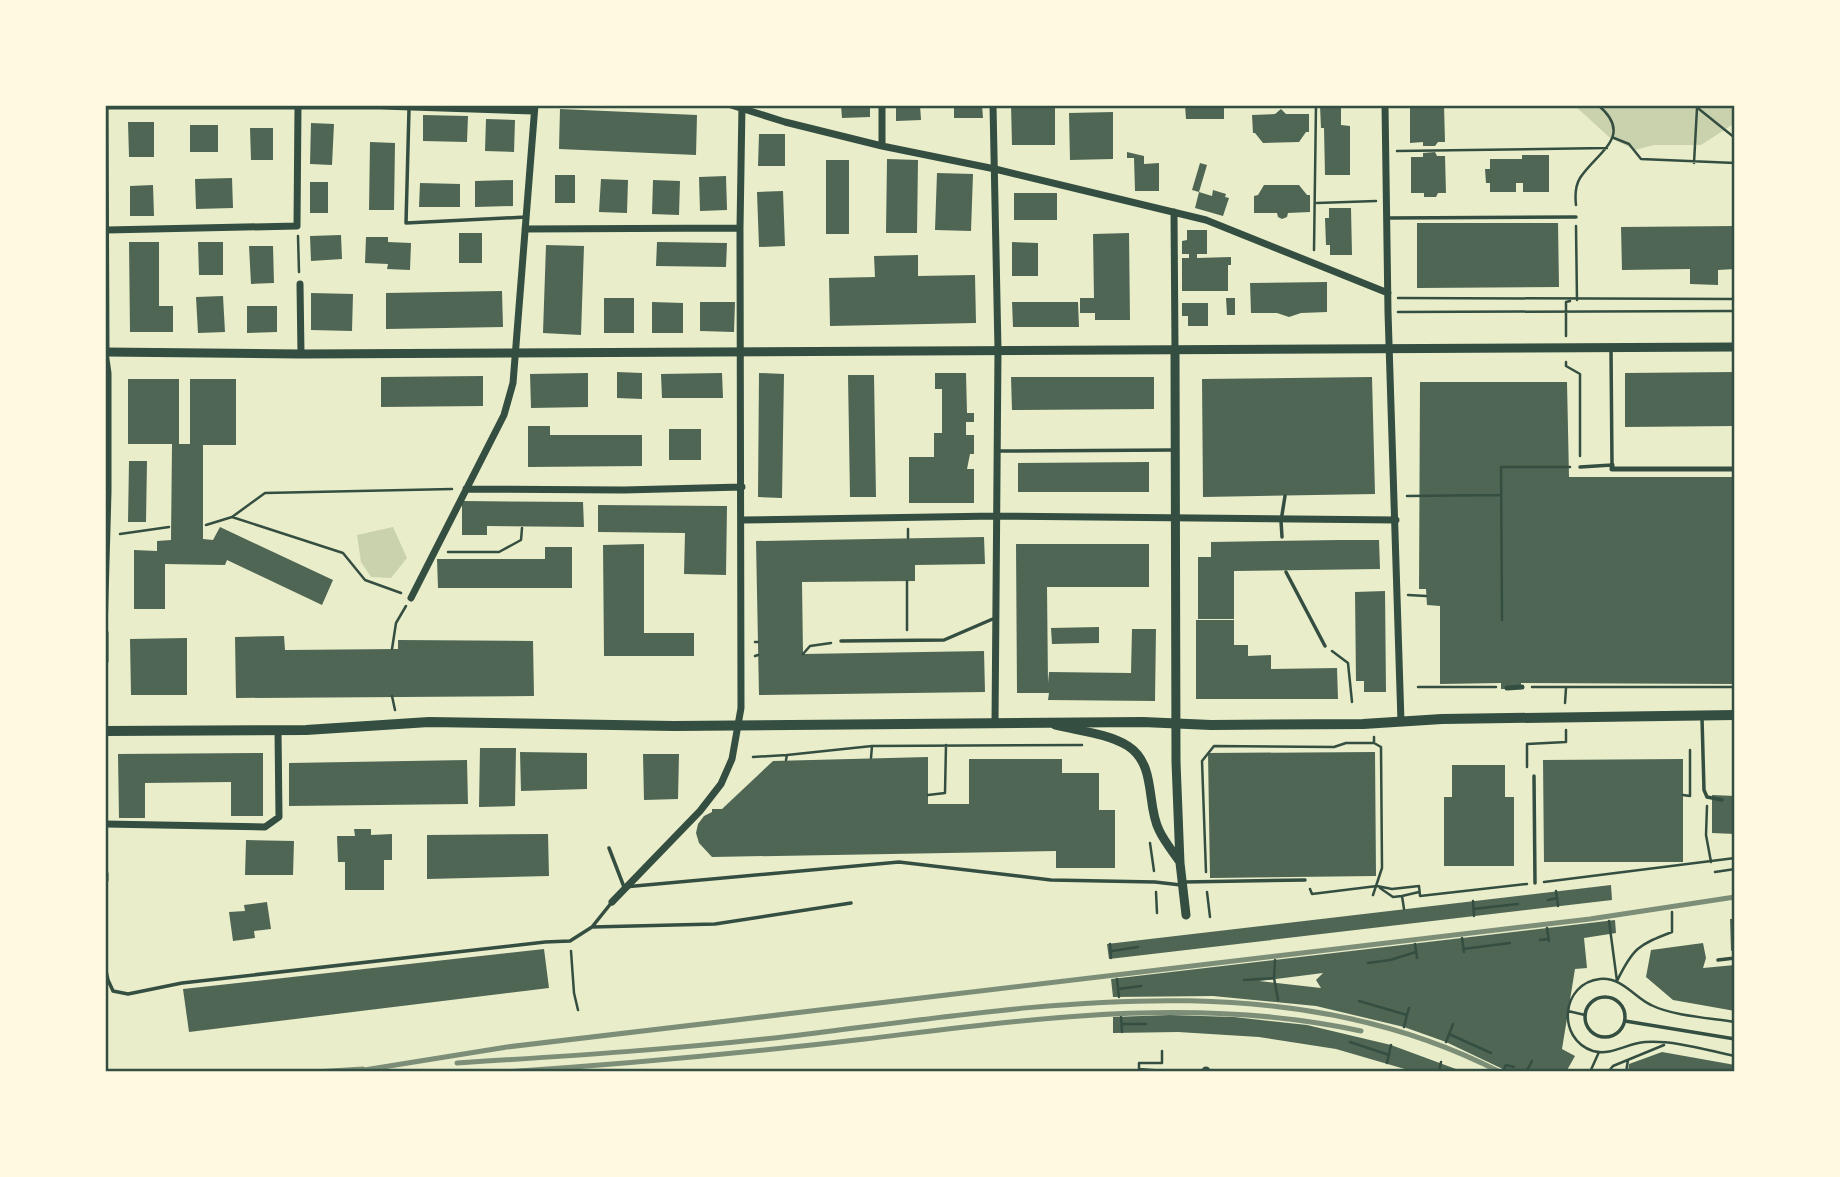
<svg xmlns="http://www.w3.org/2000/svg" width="1840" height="1177" font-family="'PT Sans',sans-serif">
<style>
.green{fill:#cad2ad}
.building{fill:#4f6655;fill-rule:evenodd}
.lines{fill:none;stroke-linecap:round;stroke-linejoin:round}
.path{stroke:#344e41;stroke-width:2.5}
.service{stroke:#344e41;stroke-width:3.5}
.pedestrian{stroke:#344e41;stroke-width:5}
.minor{stroke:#344e41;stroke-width:7}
.tertiary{stroke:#344e41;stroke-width:9}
.secondary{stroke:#344e41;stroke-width:10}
.rail{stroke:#7c8e77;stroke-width:5}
.neatline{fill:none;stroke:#344e41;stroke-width:2.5}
</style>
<rect width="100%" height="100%" fill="#e9edc9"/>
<path class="green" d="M1574 105H1735V123L1701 145H1654L1635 150 1609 137Z
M393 527 407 558 391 578 371 577 361 562 357 535Z"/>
<path class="building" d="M841 105H870V117L842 118Z
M896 105H920L921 120 896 121Z
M954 105H982L983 118H954Z
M1011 105H1055V145H1012Z
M1185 105H1224V119H1186Z
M1341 105V125L1350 126V175H1325L1324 128H1321L1320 106Z
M1444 105 1445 142H1438L1435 146H1423V142L1410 143V106Z
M560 109 697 115 696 155 559 149Z
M1281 109 1286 114H1309V132H1306L1299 142 1263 143 1255 133H1253L1252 115 1275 114Z
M1113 112V159L1070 160 1069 113Z
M423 115 468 116 467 142 423 141Z
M486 119 515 120 514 152 485 151Z
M128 122H154V157H129Z
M311 123 334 124 332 165 310 164Z
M190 125H218V152H190Z
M250 128H273V160H251Z
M759 134H785V166H758Z
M370 142 395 143 394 210H369Z
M1127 152 1144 156V164L1159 163V191H1135L1134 158H1127Z
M1435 152 1437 156H1445L1446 193H1438L1436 197H1424V193H1411V157H1423V153Z
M1522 155H1549V192H1523V183H1516V192H1490V183H1486L1485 169H1490V159H1522Z
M887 159 918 160 917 233H886Z
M826 160H849V234H826Z
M1200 163 1207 165 1199 192 1192 190Z
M937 173 973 174 971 231 935 230Z
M555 175H575V203H555Z
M726 176 727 210 700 211 699 177Z
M232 178 233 208 196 209 195 179Z
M601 179 628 180 627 213 599 212Z
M513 180V206L475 207V181Z
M653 180 680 181 679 215 652 214Z
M310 182H328V213H310Z
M420 183 460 184V207H419Z
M153 185 154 216H130V186Z
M1264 185H1299L1307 195H1310V212L1288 213 1287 217 1282 219 1278 217 1277 213H1254V196L1258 195Z
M1213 190 1226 194 1225 197 1229 198 1223 216 1195 208 1199 192 1212 196Z
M783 191 785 246 759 247 757 192Z
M1014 193H1057V220H1014Z
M1329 208H1351L1352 255H1330V245H1326L1325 218H1329Z
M1417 223H1558L1559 287 1417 288Z
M1735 226V269L1718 270V285L1690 284V269L1622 270 1621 227Z
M1187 230H1207V254H1197V258L1231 257V265H1228V291H1182V258H1189V254H1182V241L1187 240Z
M459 233H482V263H459Z
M1129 233 1130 320H1095V313H1080V298H1094L1093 234Z
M341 235 342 259 311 261 310 236Z
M366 237H388V242L411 243 410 270 387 269 388 264 365 263Z
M129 242H159V306H173V332H130Z
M198 242H223V275H199Z
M657 242 727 243 726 267 656 266Z
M1012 242 1038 243V276H1012Z
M546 245 584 246 581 335 543 333Z
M249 246H273L274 283 251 284Z
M918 255V276L975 275 976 323 830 326 829 278 875 277 874 256Z
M1327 282V312L1301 313 1289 317 1277 313H1251L1250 283Z
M502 291 503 327 386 329V293Z
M311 293 353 294 352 331 311 330Z
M223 296 225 332 198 333 196 297Z
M604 298H634V333H604Z
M1226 298H1235V315H1227Z
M652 302 683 303V333H652Z
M700 302H735L734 332 700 331Z
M1012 302H1078L1079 327H1013Z
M1182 303H1208V326H1188V316H1182Z
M247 306H277V332L247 333Z
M617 372 642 373V399L617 398Z
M1735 372V426L1625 427V373Z
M588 373V407L531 408 530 374Z
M722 373 723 398H662L661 374Z
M759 373 784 374 782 498 758 497Z
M935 373H966L967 413H974V422H966V435H974V454H970L967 469H974V503H909V457H934V433H942V389H935Z
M848 375H874L876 497H850Z
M483 376V406L381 407V377Z
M1011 377H1154V409L1012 410Z
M1372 377 1375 494 1203 497 1202 379Z
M128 379H179V444H190V379H236V445H203V539L213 540 220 527 333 580 322 605 227 560 225 565 165 564V609H134V550L157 551V541L171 540 172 444H128Z
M1420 382H1567L1569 477H1735V684L1521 683V689H1501V683L1440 684V606L1427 605 1426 589H1419Z
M528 426H550V435H642V466L528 467Z
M669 429H701V460H669Z
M129 461H147L146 522H128Z
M1149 462V492H1018V463Z
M462 501 583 502 584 527 487 526V535H462Z
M598 505 727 506 726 575 684 574 685 533 598 532Z
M984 537 985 564 915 565V581L802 582 803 654 984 651 985 692 759 695 756 541Z
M1340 540H1379L1380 569 1234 571V619H1198V557H1211V542Z
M644 544V633H694V656H604L603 545Z
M1016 544H1149V587H1047L1048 683 1049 672 1131 673 1132 629H1156L1155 701 1048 700 1049 693H1017Z
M545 547H572V588H438L437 559H545Z
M1385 591 1386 692H1364V681H1356L1355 592Z
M1196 620H1234V645H1248V656L1271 655V669L1337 668 1338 699H1196Z
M1099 627V643L1052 644 1051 628Z
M284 636 285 650 398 649V640L533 641 534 696 236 698 235 637Z
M187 638V695H131L130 639Z
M480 748H516L515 806 479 807Z
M520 752 587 753V789L521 791Z
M1375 752 1376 876 1210 878 1208 753Z
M263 753V816H231V782L145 783V818H119L118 754Z
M643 754H679L678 799 644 800Z
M928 757V804H969V759H1062V773H1099V810H1115V868H1056V851L712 857 699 843 696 833 698 824 704 816 712 812V809H722L773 761Z
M1683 759V862H1544L1543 760Z
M467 760 468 804 289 806V763Z
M1452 765H1505V797H1514V866H1444V797H1452Z
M1712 795 1735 796V834L1712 833Z
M354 829H371V835L392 834V860H384V890H345V862H338L337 836H355Z
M548 834 549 876 427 879V835Z
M246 840 294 841 293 875H245Z
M1611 885 1612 900 1109 959 1107 944Z
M267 902 271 929 254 931 255 938 233 941 229 912 245 911 244 905Z
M1730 919H1735V950L1731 951Z
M1615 920 1616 933 1584 938 1587 968 1575 969 1562 1049 1575 1056 1566 1072H1509L1446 1042 1404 1027 1316 1006 1213 996 1113 997 1111 979ZM1323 973 1316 980 1321 988 1259 981Z
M1703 943 1706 958 1703 968 1735 965V1011L1673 1000 1646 977 1651 950Z
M544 949 549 988 189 1032 183 989Z
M1170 1015 1234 1017 1307 1025 1391 1045 1464 1072H1415L1336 1049 1259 1037 1178 1032 1113 1033V1017Z
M1662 1052 1735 1065V1072H1628L1629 1064Z"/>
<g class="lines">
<path class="path" d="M1694 105 1735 138
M1614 138 1629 144 1641 159 1735 163
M1397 151 1607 148
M1694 163 1697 108
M1317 203 1376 201
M1576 205C1575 196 1575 186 1580 178 1597 152 1635 136 1598 105
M1576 226 1577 300
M298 236 299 272
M1314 250 1316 105
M1398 298 1735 299
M1398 312 1735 311
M1566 336V302L1570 301
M1566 362V366L1580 374V456
M1407 496 1501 495
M232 517 265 493 452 489
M206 525 232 517 343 553 365 580 401 593
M908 529V538
M120 534 169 527
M448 552H499L521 540 522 528
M907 581V630
M1408 595 1426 596
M1502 620 1501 467H1570
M755 642H758
M392 649 396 623 406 606
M1332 651 1348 663 1352 702
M803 654 810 646 831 643
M755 656 758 655
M1418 687H1496
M1532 687H1735
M392 696 395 710
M1565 703 1566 688
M787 755 872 746 1082 745
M753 757 787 755 786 760
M871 758 872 746
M1527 767V744L1566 742V730
M928 795 945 793 946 745
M1683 795 1690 796V750
M1707 806 1706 835 1711 862
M1150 843 1154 871
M1206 872 1202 761 1214 746 1334 747 1346 743H1374
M1715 872 1735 869
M1544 882 1735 858
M1380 888 1393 897 1402 896 1404 909
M1310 889 1312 894 1377 886 1392 889 1419 886 1420 896 1527 884
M1556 891 1558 906
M1156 892 1157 913
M1207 892 1210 917
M1373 895 1382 868 1381 747 1374 743V737
M1402 896 1419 892
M1548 900 1557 898
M1473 901 1474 916
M1473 909 1518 904
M1609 921 1617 981
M1547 928 1549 941
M1462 938 1464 952
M1540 940 1549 939
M1110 944 1111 958
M1415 944 1417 958
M1463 949 1510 943
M571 951 574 993 578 1010
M1112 951 1138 947
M1275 960 1274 978 1278 1000
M1368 963 1390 960 1416 952
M1117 979 1119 997
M1244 980 1274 978
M1617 981C1633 948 1638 945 1672 932V912
M1118 989 1141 986
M1359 1001 1407 1015 1409 1008
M1568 1011 1585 1015
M1121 1017 1122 1032
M1735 1022C1710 1018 1673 1016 1651 1005 1634 997 1622 977 1600 979 1561 983 1556 1039 1593 1051 1612 1056 1627 1043 1645 1042 1674 1040 1706 1050 1735 1056
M1122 1024H1146
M1404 1027 1407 1015
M1449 1034 1491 1053
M1350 1042 1389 1055
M1446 1042 1453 1024
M1162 1051V1063H1139V1069L1178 1072
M1387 1063 1391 1045
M1504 1069 1506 1065 1514 1067
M1231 1072H1232
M1313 1072 1324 1071
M1339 1072 1340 1071
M1439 1072 1441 1062
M1526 1072 1532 1061
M1590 1072 1599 1052
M1608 1072 1613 1066 1664 1045
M1626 1072 1628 1060"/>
<path class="service" d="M409 109 406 223 526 217
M1387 218 1576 217
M999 451 1173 450
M1580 467 1612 465 1611 349
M1282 537 1281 521 1285 496
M1286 572 1325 646
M841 641 944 640 995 618
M1702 718 1704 790 1707 797 1722 800
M1534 776 1535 883
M609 848 624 887 899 862 1051 880 1155 882 1181 885
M1184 882 1305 880
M592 927 715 924 851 903
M1718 960 1735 958
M105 966 108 980 113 991 128 994 182 983 545 942 570 941 592 927 612 902
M1585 1017a20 20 0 1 1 40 0a20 20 0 1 1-40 0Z
M1625 1021 1735 1039"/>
<path class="pedestrian" d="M1612 465V469H1735
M105 633 109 492V373L106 352
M1507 688 1522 687"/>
<path class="minor" d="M105 105 106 352
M731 105 785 122 882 146 995 169 1206 220 1388 293
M882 105V146
M993 105 998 350 995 724
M1385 105 1388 312 1401 722
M106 106H381L534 111
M1174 212 1175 349
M525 229 740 228
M107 230 297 226 298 105
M300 284 301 354
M466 489 624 490 742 487
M742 520 996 516 1396 520
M411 598 504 415 513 383 535 105
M105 633V661
M105 824 265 827 279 817 278 730
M105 874V880
M612 902 700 811 721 784 732 759 741 708 740 228 742 105"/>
<path class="tertiary" d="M1175 349 1176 762 1180 863 1186 915
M105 352 301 354 1735 347
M1055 725C1078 731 1107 733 1128 746 1157 765 1146 805 1159 830 1164 841 1173 852 1180 862
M1206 1071V1072"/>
<path class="secondary" d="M105 731 306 730 429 722 674 726 1143 722 1211 725 1363 724 1442 719 1735 715"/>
<path class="rail" d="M457 1063C568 1056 680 1049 791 1036 1026 1008 1279 958 1500 1072
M315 1072 363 1069
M352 1072 507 1047 1590 919 1735 897
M506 1072C626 1064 745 1053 865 1039 1031 1019 1196 995 1361 1031"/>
</g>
<rect width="1840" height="1177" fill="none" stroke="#fefae0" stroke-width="214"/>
<rect x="107" y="107" width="1626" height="963" class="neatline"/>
</svg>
